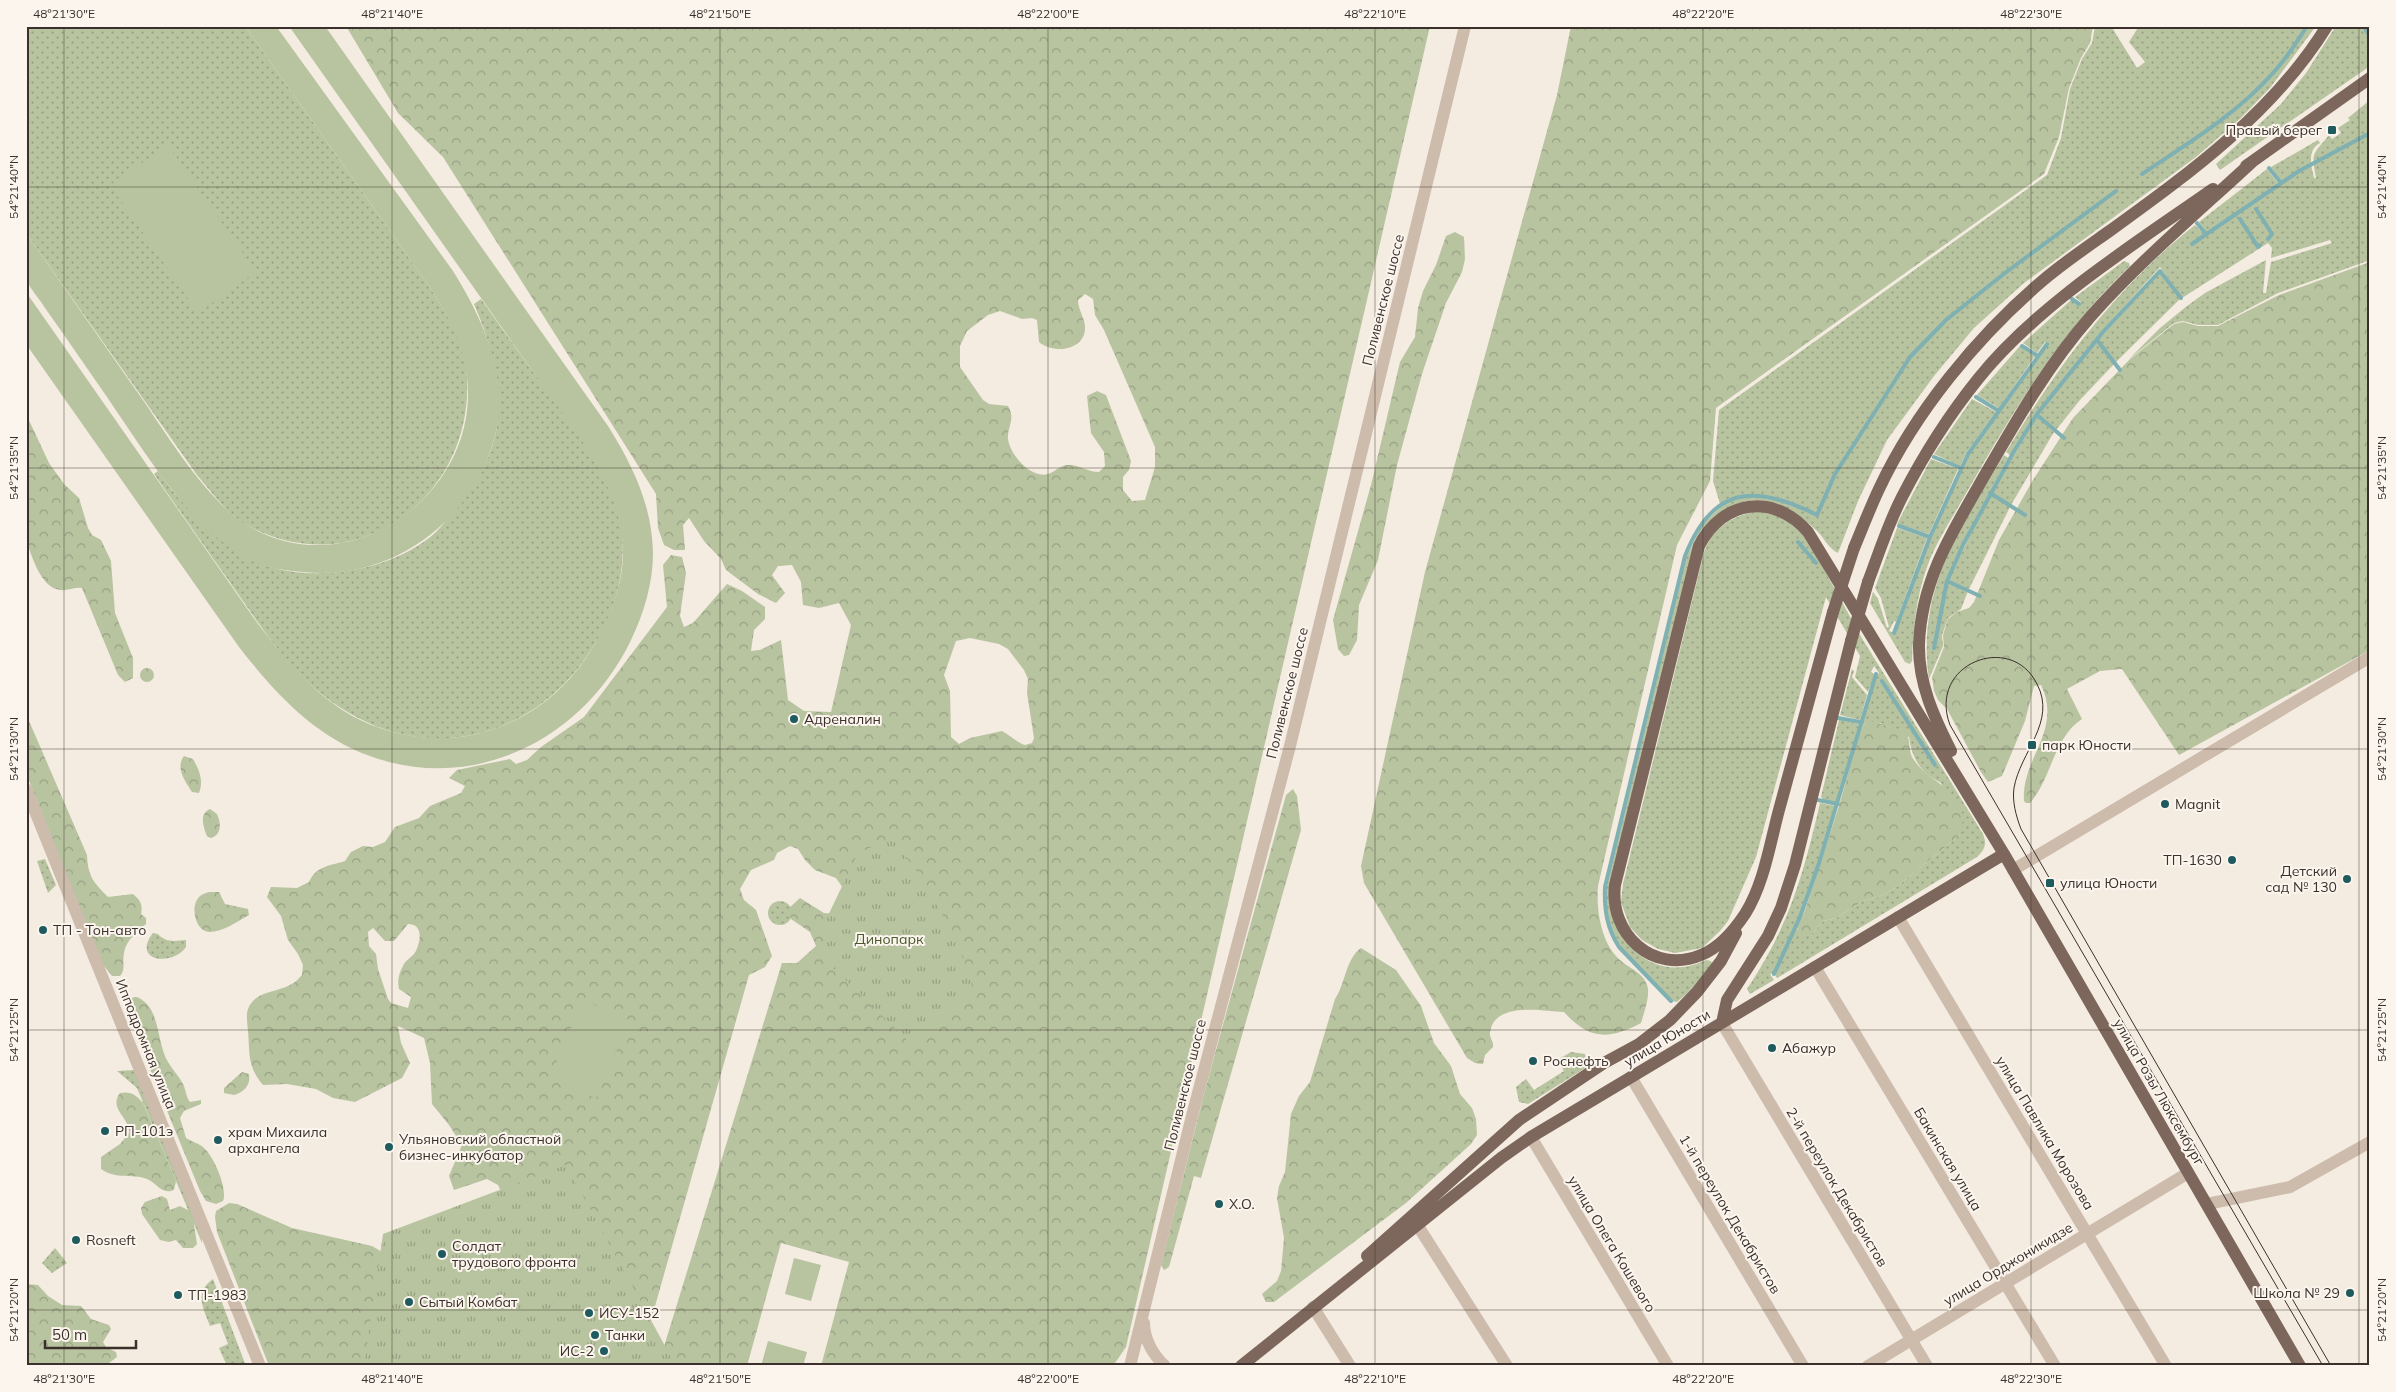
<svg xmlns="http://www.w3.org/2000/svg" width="2396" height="1392" font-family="Mulish,sans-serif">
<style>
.grass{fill:url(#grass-dots);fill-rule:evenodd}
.forest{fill:url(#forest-crowns);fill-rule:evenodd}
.park{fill:url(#park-tufts)}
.pitch{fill:#b8c4a0}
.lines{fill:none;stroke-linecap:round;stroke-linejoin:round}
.stream{stroke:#7fb0b2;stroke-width:4}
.minor{stroke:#cdbbac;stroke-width:12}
.major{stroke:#7d675c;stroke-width:12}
.tram{stroke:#3b302b;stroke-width:1}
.major-bridge{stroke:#7d675c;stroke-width:12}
.ticks{fill:none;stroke:#3b302b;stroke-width:1;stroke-opacity:0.45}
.poi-dot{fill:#1f5a5e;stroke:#fbf5ee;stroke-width:2}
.labels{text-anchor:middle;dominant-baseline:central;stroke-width:4;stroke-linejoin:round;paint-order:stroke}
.poi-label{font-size:14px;fill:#3b302b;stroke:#fbf5ee;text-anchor:start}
.street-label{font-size:14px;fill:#3b302b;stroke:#fbf5ee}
.park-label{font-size:14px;fill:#4a5a2e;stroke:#fbf5ee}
.neatline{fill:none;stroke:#3b302b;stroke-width:2}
.ticks-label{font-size:12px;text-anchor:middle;fill:#3b302b}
</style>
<defs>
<pattern id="grass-dots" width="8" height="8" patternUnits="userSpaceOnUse" patternTransform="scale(1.25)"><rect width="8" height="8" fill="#b8c4a0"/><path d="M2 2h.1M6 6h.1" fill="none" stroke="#97a083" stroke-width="1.8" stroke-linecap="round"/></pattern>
<pattern id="forest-crowns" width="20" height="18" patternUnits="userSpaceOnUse" patternTransform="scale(1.25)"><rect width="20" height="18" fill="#b8c4a0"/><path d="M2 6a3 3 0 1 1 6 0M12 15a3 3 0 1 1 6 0" fill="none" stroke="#97a083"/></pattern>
<pattern id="park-tufts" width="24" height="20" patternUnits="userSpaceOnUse" patternTransform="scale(1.25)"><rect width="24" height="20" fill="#b8c4a0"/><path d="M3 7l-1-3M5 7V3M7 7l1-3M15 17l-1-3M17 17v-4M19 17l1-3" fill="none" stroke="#97a083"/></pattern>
</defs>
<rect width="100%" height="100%" fill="#f4ebe1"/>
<path class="grass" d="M26 26H245L429 286C447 314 466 345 467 379 473 499 353 586 245 524 226 513 211 491 197 475L26 233Z
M2095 26H2111L2137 68 2145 62 2129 42 2139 26H2316L2270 88 2241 118 2196 157 2024 283 1974 328 1934 376 1887 440 1858 501 1838 553C1828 548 1825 539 1817 531 1795 510 1765 491 1734 505 1726 508 1718 515 1711 520L1611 911C1623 955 1663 981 1706 960L1711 961 1712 964C1702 978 1691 991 1677 1002L1672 1001C1638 965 1604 945 1606 891L1686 558 1702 525 1721 507 1713 481 1719 410 2047 175 2061 138 2070 89 2082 59 2092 43Z
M2336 26H2370V66L2220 170 2216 164 2281 104 2306 73Z
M2370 100V260L2278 293 2218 325H2198L2183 321 2174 323 2129 359 2160 328 2187 306 2205 293 2266 260 2263 293H2266L2271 262 2332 243 2330 240 2271 258 2272 248 2268 243 2182 298 2160 267 2102 331 2083 357 2081 356 2080 360 2036 414 2010 455 2006 452C2058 365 2115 289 2195 225L2203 233 2206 231 2199 222 2267 169 2278 183 2281 181 2271 167 2318 140 2320 143C2307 150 2311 165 2314 178H2316C2311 151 2313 155 2329 135L2332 139 2341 133 2338 128 2350 120 2348 118Z
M2124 261 2129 263 2130 266C2063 329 2013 411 1968 490 1954 515 1937 540 1927 567 1916 598 1913 628 1912 661L1910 664 1905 662 1870 603 1873 592 1878 599 1887 628 1889 627 1881 598 1875 588 1897 528 1927 538 1896 622 1894 621 1889 631 1894 633 1931 537 1969 454 2048 343 2045 342 2037 353 2023 343 2071 300 2078 305 2081 302 2075 297Z
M2160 273 2180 299 2115 363 2098 340Z
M481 299C504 331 527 364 551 396 578 435 613 477 621 526 626 559 620 593 606 623 557 729 439 774 338 706 292 676 262 628 231 584 205 547 179 510 154 474L158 471C166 482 174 494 184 503 200 519 220 532 237 546 244 552 253 561 261 564 315 584 393 571 436 532 444 524 451 514 458 506 477 483 493 455 497 425 502 381 491 344 474 304Z
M2097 341 2114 364 2080 400 2056 430 2038 415Z
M2020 346 2035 356 1999 408 1977 395Z
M1972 399 1996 412 1966 453 1960 466 1934 454Z
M2037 417 2054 432 2011 505 1991 493Z
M2004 455 2008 458 1963 543 1946 579 1933 649 1948 583 1968 591 1961 609 1948 618 1942 635 1943 646 1929 679C1916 590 1960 528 2004 455Z
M1931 459 1958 469 1929 534 1897 524Z
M1991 494 2010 507 1969 589 1948 580Z
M1759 511 1783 517 1806 537 1863 640 1983 834C1987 844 1985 850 1977 857L1777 978 1775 974 1797 927 1796 929 1813 933 1823 921 1836 918 1863 901 1879 897 1895 888 1960 835 1941 783C1921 773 1912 759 1909 737L1881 723H1865L1859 734C1864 714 1869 687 1879 673L1874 666 1871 672 1875 675 1868 692 1855 677 1860 656 1826 597 1756 857 1728 921 1720 931 1702 948 1675 953 1658 949 1642 940 1630 927 1621 902 1623 884 1704 552C1713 527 1733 515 1759 511ZM1883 680 1936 766 1935 767 1881 681Z
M1852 669 1854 671 1852 677 1867 695 1860 720 1840 715Z
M1839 720 1859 724 1837 802 1824 800 1821 797Z
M1820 803 1836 806 1801 914 1774 973 1770 974 1774 980 1750 994 1747 989C1789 926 1803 876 1820 803Z
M45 859 56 885 48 893 37 861Z
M768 913a12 12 0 1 1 24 0a12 12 0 1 1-24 0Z
M153 933 158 934C166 943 175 941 186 940V947C172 967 131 961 153 933Z
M1571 1052 1585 1054 1587 1067 1528 1104 1519 1102 1516 1087 1526 1079 1534 1090 1564 1071 1557 1060Z
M135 1070 202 1238V1243L137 1088 117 1071Z
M55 1248 67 1263 52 1273 42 1263Z
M213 1279 246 1366H227L219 1348 228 1344 220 1323 210 1326C203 1308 194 1292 213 1279Z"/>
<path class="forest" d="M346 26H1430L1126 1347 1113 1366H821L849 1262 781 1243 747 1366H658L782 963H797L816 946 810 932 791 919 788 909 800 898 824 913 837 914 845 891 836 878 815 870 805 860 798 849 790 846 777 853 774 860 751 870 740 889 744 900 756 910 772 956 765 967 749 975 638 1366 507 1204 498 1185 487 1179 454 1190 449 1176 462 1145 449 1125 432 1104 430 1063 424 1038 398 1026 401 1043 410 1063 402 1078 355 1102 333 1098 316 1089 287 1084 263 1085C247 1066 250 1054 248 1031 247 1018 244 1009 255 999 265 991 279 991 290 985 295 983 299 978 302 975L303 965 298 954 288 940 281 916 267 897 271 887 297 888 309 882C316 866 329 866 345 861L351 852 363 846 373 847 385 842 395 827 419 818 430 806 461 793 465 786 449 778 457 770 510 759 516 764 527 760 541 747 584 717 667 607 663 565 671 555 682 557 686 573 680 616 684 627 693 623 727 584 742 591 765 607V619L754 630 751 651 760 650 781 640 788 700 804 711 831 712 851 625 839 603 819 608 803 605 801 582 792 565 778 566 772 575 785 593 776 603 758 594 726 570 721 559 704 541 689 518 683 525 685 550H674L664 545 658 528 656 494 443 157 398 113ZM1085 294 1093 299 1095 315 1104 330 1155 447V467L1145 500 1132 501 1123 490V477L1129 470 1131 461 1106 395 1097 391 1087 396 1091 433 1104 452 1105 466 1099 472C1088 472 1079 465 1069 465 1061 464 1055 472 1048 474 1031 479 1010 455 1008 439 1007 427 1016 419 1008 406L989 404 983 400 960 367V346L967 331 988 315 1000 311 1022 319 1032 318 1037 320 1039 342C1054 355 1086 350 1085 327 1085 318 1078 310 1078 300ZM970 638 999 644 1008 649 1024 670 1028 679 1027 693 1034 738 1032 743 1025 745C1016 742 1010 735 1002 731L970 738 959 744 951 737 950 691 944 675 956 641ZM408 924C423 924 421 940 416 951 413 957 405 960 403 966 399 973 397 981 399 989L411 997 408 1008 391 1003 388 999 378 969 376 954 369 946 368 932 373 928 385 941H394Z
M1571 26H2093L2090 43 2081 58 2069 88 2059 137 2044 174 1716 408 1710 481 1677 545 1598 886C1596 909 1601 943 1619 959 1629 969 1645 972 1648 989 1649 999 1644 1013 1641 1023 1609 1040 1589 1040 1564 1012 1543 1011 1495 1001 1490 1032 1489 1038 1494 1041 1493 1047L1485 1055 1483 1064 1475 1063 1467 1058 1364 883 1361 866 1425 572 1557 95Z
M1455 232 1464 237 1465 259 1462 272 1446 303 1422 374 1397 465 1378 560 1359 605 1357 640 1349 655 1344 656 1338 649 1333 620 1371 485 1400 362 1415 337 1418 308 1423 291 1436 265 1446 236Z
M2370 262V650L2179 755 2122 669 2100 671 2067 689 2082 719C2053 738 2052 778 2030 803H2026L2024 801C2021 758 2063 731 2041 685L2034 686 2025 721 2002 776 1988 782 1981 772 1947 709 1938 700 1934 691 1932 677 1944 647 1943 635 1948 619 1957 612 1969 608 1974 602 1999 540 2033 480 2073 418 2130 359 2174 324 2183 322 2198 326H2218L2279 295Z
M26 414 49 463 64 484 79 498 88 528 92 535 101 540 111 561 115 613 133 658V678L125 682 118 675 82 588C75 587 67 591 60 590 40 587 32 556 26 540Z
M140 675a7 7 0 1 1 14 0a7 7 0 1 1-14 0Z
M26 714 87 855C88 876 93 882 108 897L133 894C140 900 143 904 141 914L146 918V924C137 932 126 940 124 953 122 961 126 969 120 976H112L101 962 26 773Z
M1873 722C1885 723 1892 730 1905 731 1911 739 1908 749 1912 757 1928 785 1974 791 1960 835L1895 888 1879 897 1863 901 1836 918 1823 921 1813 933 1799 934 1797 927 1804 913 1839 806 1859 734 1865 723Z
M184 756 193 759C199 770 204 780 199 793L192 792C185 781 175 768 184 756Z
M1293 789 1297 796 1301 830 1201 1178 1194 1176 1169 1267 1164 1270 1161 1265 1204 1094 1286 795Z
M210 809 217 814C221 823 222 835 211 838L207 836C203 826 199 814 210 809Z
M209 892H219L225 904 248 909 249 915C238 921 223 932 209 932 195 931 190 906 199 897 202 894 206 893 209 892Z
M1361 948 1396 970 1421 1006 1434 1043 1451 1066 1460 1094 1472 1108 1476 1119 1477 1135 1471 1144 1406 1203 1274 1302H1266L1262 1294 1277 1281 1281 1271 1284 1238 1277 1198 1279 1186 1285 1172 1291 1114 1299 1096 1310 1082 1335 999C1345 985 1346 958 1361 948Z
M137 997C161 1007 156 1042 168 1062 172 1069 179 1076 183 1084 186 1090 186 1097 190 1102L201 1100V1104L184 1111 180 1118 186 1138C192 1142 199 1143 204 1148 214 1157 228 1189 223 1201L216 1204 206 1201 200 1191 126 1011V1003L130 998Z
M242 1072 249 1074C251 1085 244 1092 234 1095L224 1093V1088Z
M120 1093C131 1091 136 1095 143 1103L176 1181 174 1190C161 1195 157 1183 147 1179 132 1173 116 1180 101 1169V1157L120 1144 129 1133C130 1117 108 1109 120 1093Z
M162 1196 167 1199 170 1210 180 1206 192 1212 197 1244 193 1248H183L176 1240 169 1242 160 1240 142 1214 141 1208 145 1202Z
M229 1203 237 1204 292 1228 372 1246 399 1262 398 1366H269L217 1232 215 1217 216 1211Z
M26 1284 38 1285 48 1296 62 1305 81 1306 91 1319 109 1325 111 1329 103 1342 106 1347 116 1352 117 1357 105 1366H26Z"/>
<path class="park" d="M892 838 920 876 959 944 972 986 913 1046 820 955 830 935 822 928 858 853Z
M566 1165 676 1366H364L383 1234Z"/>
<path class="pitch" d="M245 26H276L453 271C482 318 507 371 497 427 479 517 394 582 303 572 289 571 273 569 259 564 195 538 145 452 107 397 86 367 66 337 45 308 40 299 28 287 26 278 24 263 26 247 26 233 66 290 105 346 145 403 170 440 207 499 244 523 347 590 481 494 467 377 463 342 447 314 429 286Z
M289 26H325L608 426C633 466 652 505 653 553 653 583 644 613 631 640 585 737 476 795 370 756 314 736 275 693 239 647L26 344V292L258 624C291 666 327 711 380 728 473 760 565 713 604 626 615 603 623 578 623 553 623 511 604 476 582 441Z
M168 145 256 272 198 313 110 185Z
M583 1000 630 1020 596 1098 550 1078Z
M794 1258 821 1265 811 1301 785 1294Z
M768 1341 807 1352 803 1366H761Z"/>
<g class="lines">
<path class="stream" d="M2364 26 2370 37
M2269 168 2281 183
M2142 174C2187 144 2237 114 2273 73 2286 59 2297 42 2307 26
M2256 209 2272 234 2268 239
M2240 219 2258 247 2260 245
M2197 223 2206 234
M2192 244 2299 171 2370 133
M2072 299 2079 304
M2097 340 2120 370
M2022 346 2038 356
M1976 397 1999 411
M2037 415 2064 438
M1934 457 1961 468
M1990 493 2025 515
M1899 526 1930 537
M1798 542 1816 563
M1947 581 1980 596
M1894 633 1930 537 1968 454 2047 344
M1934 648 1947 581 1963 545 2013 453 2037 414 2103 332 2160 271 2181 298
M1882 681 1935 765
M1838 718 1860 722
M1818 800 1838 804
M1774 974 1800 917 1819 863 1876 674
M1671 1001 1619 947C1607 928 1604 910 1605 887L1685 556C1713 485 1755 484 1817 515L1835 474 1910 357 1946 320 2005 273 2116 191"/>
<path class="minor" d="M26 789 260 1366
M2013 870 2370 657
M1898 917 2166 1366
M1815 967 2055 1366
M1722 1023 1927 1366
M1631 1077 1803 1366
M1531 1137 1668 1366
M2207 1204 2290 1187 2370 1142
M1418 1226 1507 1366
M1313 1307 1350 1366
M1144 1323C1144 1339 1153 1355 1165 1366
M1130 1366 1193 1112 1290 746 1465 26
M1868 1366 2188 1173"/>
<path class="major" d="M2246 166 2370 78
M1854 548C1862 529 1870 508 1879 489 1915 412 1977 337 2041 282 2063 263 2087 247 2111 230 2191 172 2274 112 2327 26
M1868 582C1879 553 1888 524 1902 497 1923 456 1949 415 1978 379 2037 305 2136 243 2213 189
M1833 612C1815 678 1797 744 1779 810 1770 843 1764 884 1745 914 1735 929 1719 948 1701 955 1653 975 1609 934 1615 885L1699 546C1723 499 1774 493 1808 532L2004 854 2300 1366
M1951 751C1934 717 1918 683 1919 644 1921 584 1949 537 1978 487 2012 428 2046 367 2091 316 2140 261 2198 212 2252 162
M1722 1023 1727 1000 1768 936 1781 908 1795 865 1851 641
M1367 1256 1519 1120 1604 1063 1639 1044 1670 1020 1697 992 1721 961 1736 933
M1241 1366 1501 1158 1531 1137 2004 854"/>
<path class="tram" d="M2323 1366 1950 725C1927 664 2011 631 2037 684 2057 722 2020 752 2014 788 2012 801 2016 816 2021 829L2331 1366"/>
<path class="major-bridge" d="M1833 612 1854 548
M1851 641 1868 582"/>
</g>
<path class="ticks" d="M64 26V1366M392 26V1366M720 26V1366M1048 26V1366M1375 26V1366M1703 26V1366M2031 26V1366M2359 26V1366M26 187H2370M26 468H2370M26 749H2370M26 1030H2370M26 1310H2370"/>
<g class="poi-dot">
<rect x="2327" y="125" width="10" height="10" rx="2.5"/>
<circle cx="794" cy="719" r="5"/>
<rect x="2027" y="740" width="10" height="10" rx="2.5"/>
<circle cx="2165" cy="804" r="5"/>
<circle cx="2232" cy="860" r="5"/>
<circle cx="2347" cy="879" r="5"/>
<rect x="2045" y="878" width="10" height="10" rx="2.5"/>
<circle cx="43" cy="930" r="5"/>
<circle cx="1772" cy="1048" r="5"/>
<circle cx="1533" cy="1061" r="5"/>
<circle cx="105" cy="1131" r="5"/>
<circle cx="218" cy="1140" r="5"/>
<circle cx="389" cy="1147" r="5"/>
<circle cx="1219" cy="1204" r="5"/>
<circle cx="76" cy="1240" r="5"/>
<circle cx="442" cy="1254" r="5"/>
<circle cx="2350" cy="1293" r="5"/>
<circle cx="178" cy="1295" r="5"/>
<circle cx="409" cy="1302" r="5"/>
<circle cx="589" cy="1313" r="5"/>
<circle cx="595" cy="1335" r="5"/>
<circle cx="604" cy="1351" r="5"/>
</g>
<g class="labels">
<g class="poi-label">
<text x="2322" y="130" text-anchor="end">Правый берег</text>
<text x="804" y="719">Адреналин</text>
<text x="2042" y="745">парк Юности</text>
<text x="2175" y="804">Magnit</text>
<text x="2222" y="860" text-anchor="end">ТП-1630</text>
<text x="2337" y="871" text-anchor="end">Детский<tspan x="2337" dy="16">сад № 130</tspan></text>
<text x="2060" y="883">улица Юности</text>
<text x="53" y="930">ТП - Тон-авто</text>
<text x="1782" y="1048">Абажур</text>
<text x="1543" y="1061">Роснефть</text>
<text x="115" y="1131">РП-101э</text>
<text x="228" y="1132">храм Михаила<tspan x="228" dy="16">архангела</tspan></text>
<text x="399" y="1139">Ульяновский областной<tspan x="399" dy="16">бизнес-инкубатор</tspan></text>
<text x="1229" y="1204">Х.О.</text>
<text x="86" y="1240">Rosneft</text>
<text x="452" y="1246">Солдат<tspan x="452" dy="16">трудового фронта</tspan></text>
<text x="2340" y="1293" text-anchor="end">Школа № 29</text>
<text x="188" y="1295">ТП-1983</text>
<text x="419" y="1302">Сытый Комбат</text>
<text x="599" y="1313">ИСУ-152</text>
<text x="605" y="1335">Танки</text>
<text x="594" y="1351" text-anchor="end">ИС-2</text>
</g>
<g class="street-label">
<text transform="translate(1383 300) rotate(-76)">Поливенское шоссе</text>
<text transform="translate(1287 693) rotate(-76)">Поливенское шоссе</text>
<text transform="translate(1667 1038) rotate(-31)">улица Юности</text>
<text transform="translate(146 1044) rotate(68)">Ипподромная улица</text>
<text transform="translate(1185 1085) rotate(-76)">Поливенское шоссе</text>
<text transform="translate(2159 1092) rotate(60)">улица Розы Люксембург</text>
<text transform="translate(2045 1133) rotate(59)">улица Павлика Морозова</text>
<text transform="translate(1948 1159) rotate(59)">Бакинская улица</text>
<text transform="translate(1837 1187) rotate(59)">2-й переулок Декабристов</text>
<text transform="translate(1730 1214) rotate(59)">1-й переулок Декабристов</text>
<text transform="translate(1612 1244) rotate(59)">улица Олега Кошевого</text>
<text transform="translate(2008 1264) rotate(-31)">улица Орджоникидзе</text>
</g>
<g class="park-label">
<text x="889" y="939">Динопарк</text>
</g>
</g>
<rect width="2396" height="1392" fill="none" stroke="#fbf5ee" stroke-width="55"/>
<path d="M45 1340v8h91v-8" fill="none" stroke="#3b302b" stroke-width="2.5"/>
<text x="52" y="1340" font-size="15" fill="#3b302b" stroke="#fbf5ee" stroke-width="4" paint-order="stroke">50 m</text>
<rect x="28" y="28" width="2340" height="1336" class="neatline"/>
<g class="ticks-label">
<text x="64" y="18">48°21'30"E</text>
<text x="392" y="18">48°21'40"E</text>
<text x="720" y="18">48°21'50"E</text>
<text x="1048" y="18">48°22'00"E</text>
<text x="1375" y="18">48°22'10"E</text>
<text x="1703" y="18">48°22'20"E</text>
<text x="2031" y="18">48°22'30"E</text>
<text transform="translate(14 187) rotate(-90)" y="4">54°21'40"N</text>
<text transform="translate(2382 187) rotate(-90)" y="4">54°21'40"N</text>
<text transform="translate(14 468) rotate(-90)" y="4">54°21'35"N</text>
<text transform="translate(2382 468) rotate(-90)" y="4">54°21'35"N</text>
<text transform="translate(14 749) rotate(-90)" y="4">54°21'30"N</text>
<text transform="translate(2382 749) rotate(-90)" y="4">54°21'30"N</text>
<text transform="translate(14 1030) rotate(-90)" y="4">54°21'25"N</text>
<text transform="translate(2382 1030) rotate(-90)" y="4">54°21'25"N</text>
<text transform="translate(14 1310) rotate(-90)" y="4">54°21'20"N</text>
<text transform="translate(2382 1310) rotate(-90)" y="4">54°21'20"N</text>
<text x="64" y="1383">48°21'30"E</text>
<text x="392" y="1383">48°21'40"E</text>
<text x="720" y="1383">48°21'50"E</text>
<text x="1048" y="1383">48°22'00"E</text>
<text x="1375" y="1383">48°22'10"E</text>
<text x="1703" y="1383">48°22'20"E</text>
<text x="2031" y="1383">48°22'30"E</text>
</g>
</svg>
